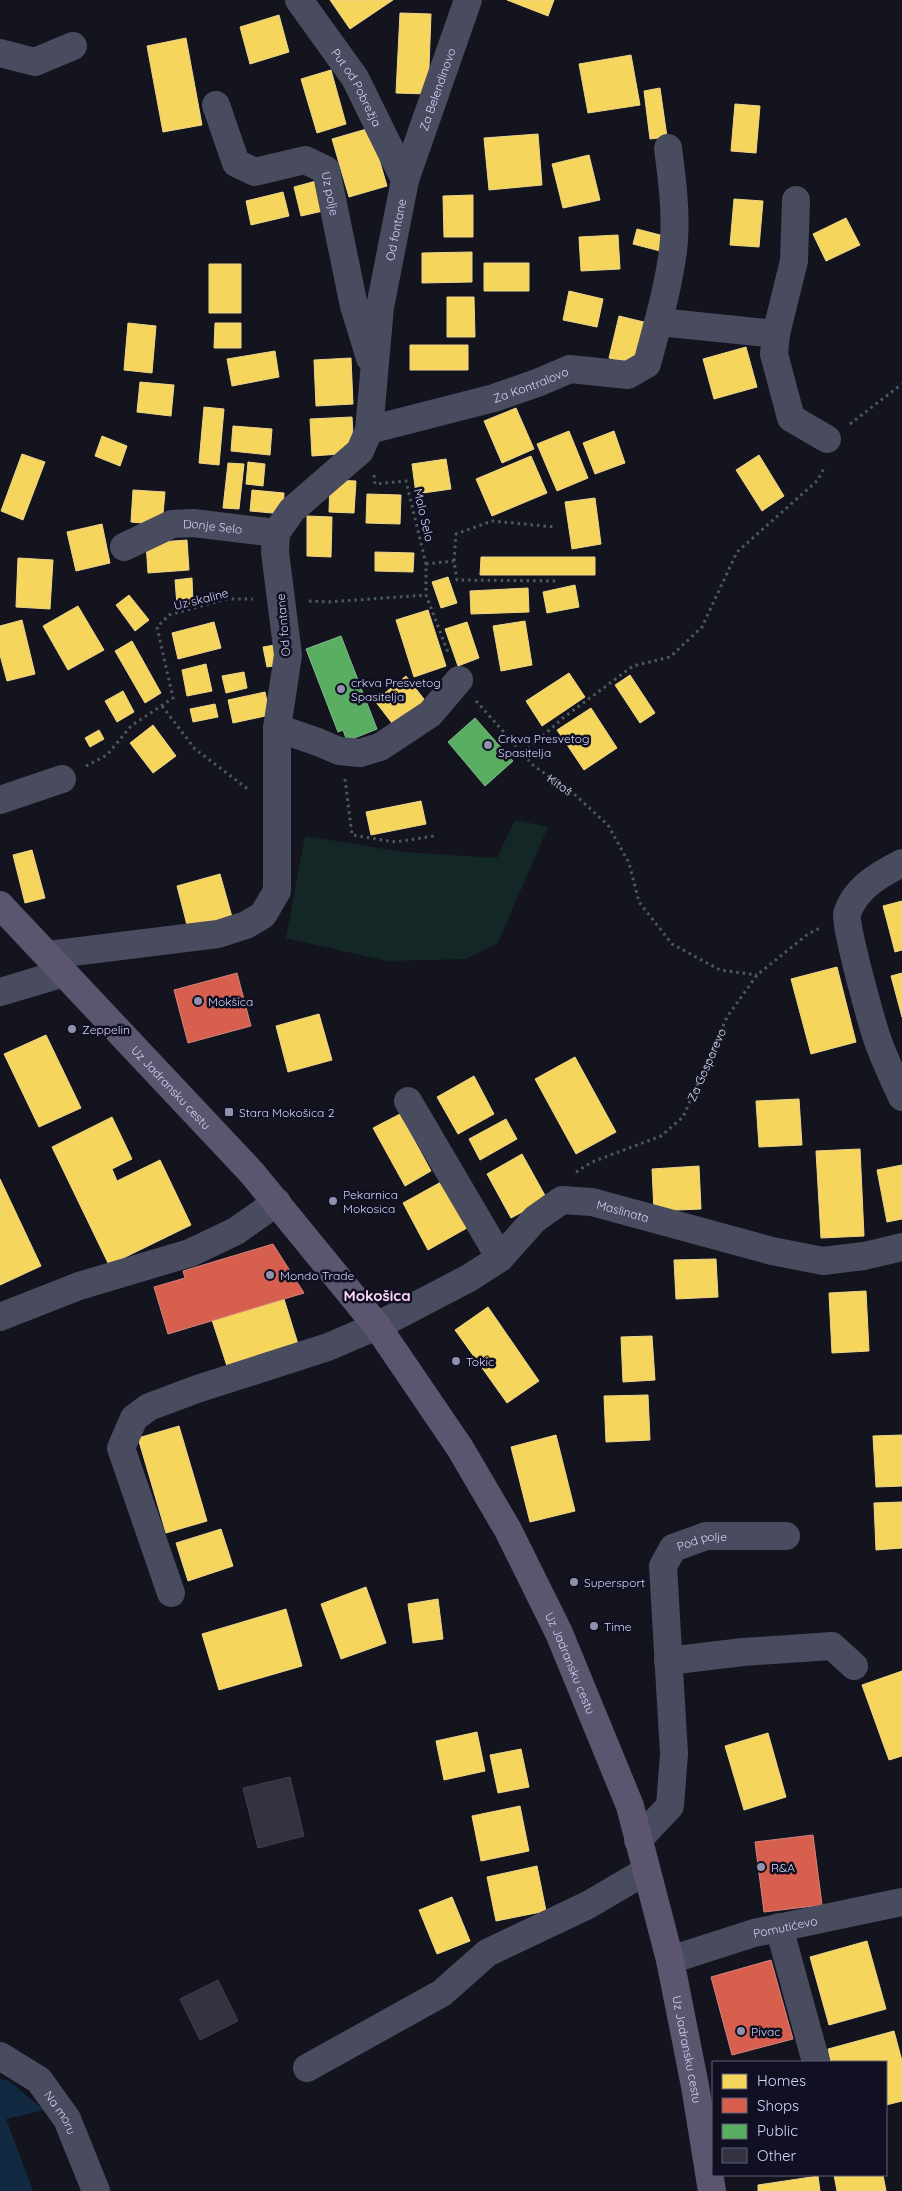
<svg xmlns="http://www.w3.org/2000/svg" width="902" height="2191" font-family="Quicksand,sans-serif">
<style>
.green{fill:#132826}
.water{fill:#122a41}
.homes{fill:#f6d55c;stroke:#ecd58c}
.shops{fill:#d6604d;stroke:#d58381}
.public{fill:#5aae61;stroke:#7fba8f}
.building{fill:#323240;stroke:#403f51}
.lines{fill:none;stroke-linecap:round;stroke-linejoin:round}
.path{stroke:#4a5a62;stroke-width:3;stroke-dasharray:2.5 4;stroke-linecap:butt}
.minor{stroke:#494b5e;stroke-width:28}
.major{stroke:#5b556f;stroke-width:28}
.poi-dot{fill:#9191ae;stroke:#101022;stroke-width:2}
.labels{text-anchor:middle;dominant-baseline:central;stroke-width:5;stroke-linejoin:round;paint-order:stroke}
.street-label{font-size:12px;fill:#d4d5fb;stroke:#101022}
.poi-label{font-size:12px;fill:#d4d5fb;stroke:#101022;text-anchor:start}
.quarter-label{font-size:15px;font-weight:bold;fill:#fcd6f4;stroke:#101022}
</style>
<rect width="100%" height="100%" fill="#14141e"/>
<path class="green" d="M515 820 548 827 498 943 466 959 387 961 286 938 305 836 402 852 497 858Z"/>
<path class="water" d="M0 2079 9 2081 44 2110 6 2119 33 2191H0Z"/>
<path class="homes" d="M330 0H393L350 29Z
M507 0H554L548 16Z
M400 13 431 14 428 94 396 93Z
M279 15 289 52 250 64 240 27Z
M186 38 202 125 163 132 147 46Z
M631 55 640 105 588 113 579 64Z
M331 70 346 124 317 133 301 79Z
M660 88 667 137 650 139 644 91Z
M735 104 760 106 756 153 731 151Z
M370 128 387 186 349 197 332 139Z
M538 134 542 185 489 190 484 138Z
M589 155 600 200 563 208 552 164Z
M316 181 323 211 301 216 294 187Z
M283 192 289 216 251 225 246 201Z
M473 195V237H444L443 196Z
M734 199 763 201 759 247 730 245Z
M846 218 860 245 826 261 813 234Z
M637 229 668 237 664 252 633 244Z
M618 235 620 269 581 271 579 237Z
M472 252V282L422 283V253Z
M484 263H529V291H484Z
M209 264H241V313H209Z
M569 291 603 299 597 327 563 320Z
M447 297H474L475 337H447Z
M619 316 648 323 637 365 609 358Z
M128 323 156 326 152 373 124 370Z
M215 323H241V348H214Z
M410 345H468V370H410Z
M746 347 757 387 714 399 703 359Z
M275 351 279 377 232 386 227 359Z
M351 358 353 404 316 406 314 360Z
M140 382 174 385 171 416 137 412Z
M204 407 224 409 219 465 199 463Z
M516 408 534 449 502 463 484 421Z
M352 417 354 453 312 456 310 419Z
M233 426 272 429 270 455 231 451Z
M569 431 588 478 557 491 537 444Z
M614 431 625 463 595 474 583 443Z
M102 436 127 446 120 466 95 456Z
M22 454 45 462 23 520 1 511Z
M759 455 784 496 762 511 736 470Z
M531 456 547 493 492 516 476 479Z
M446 459 451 489 416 494 412 464Z
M248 462 265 464 263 486 246 484Z
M228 463 244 464 239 509 223 508Z
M330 480 356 481 354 513 329 512Z
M133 490 165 492 162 525 131 522Z
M252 490 284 493 283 514 250 511Z
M367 494 401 495 400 524 366 523Z
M595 498 601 544 572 549 565 502Z
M307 516 332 517 331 557 307 556Z
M102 524 110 563 76 571 67 532Z
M187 540 189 570 148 573 146 543Z
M375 552 414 553 413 572 375 571Z
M481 557H595V575H480Z
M18 558 53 560 50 609 16 607Z
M448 577 457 603 441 608 432 582Z
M192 578 193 604 177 605 175 580Z
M575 585 579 607 547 613 543 592Z
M528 588 529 612 471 614 470 591Z
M129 595 149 620 135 631 116 605Z
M78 606 104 650 68 670 43 626Z
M428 610 446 666 414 677 396 620Z
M22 620 35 674 7 681 0 655V626Z
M525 621 532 665 501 671 493 626Z
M214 622 221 648 178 659 172 633Z
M467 622 479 658 458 666 445 629Z
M132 641 161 693 145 703 115 651Z
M275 645 279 665 267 667 263 647Z
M206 664 212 691 187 696 182 670Z
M244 672 247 688 226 693 222 676Z
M569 673 585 697 542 726 526 701Z
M630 675 655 713 640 723 615 685Z
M406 676 427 703 395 727 375 701Z
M123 691 134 712 117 722 105 701Z
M265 692 270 715 233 723 228 700Z
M215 704 218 717 193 722 190 709Z
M591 708 617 748 584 770 557 730Z
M153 725 176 756 153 773 130 743Z
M99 730 104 739 90 747 85 738Z
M421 801 426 824 371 835 366 812Z
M32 850 45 898 25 903 13 855Z
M220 874 232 917 188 929 177 886Z
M902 901V950L895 952 883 906Z
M837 967 856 1042 811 1054 791 979Z
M902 973V1017L891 976Z
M319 1014 332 1060 288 1072 276 1026Z
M46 1035 81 1108 39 1127 4 1054Z
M575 1057 616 1132 576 1154 535 1079Z
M474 1076 494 1114 458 1134 437 1097Z
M799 1099 802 1145 759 1147 756 1101Z
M400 1114 431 1171 405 1186 373 1128Z
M112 1117 132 1159 112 1169 117 1181 160 1160 191 1225 109 1265 52 1147Z
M506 1119 517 1139 480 1160 469 1139Z
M860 1149 864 1236 821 1238 816 1151Z
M522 1154 547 1199 511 1218 487 1174Z
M902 1165V1219L887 1222 877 1170Z
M699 1166 701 1209 654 1211 652 1169Z
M0 1179 41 1266 0 1285Z
M441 1182 467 1228 428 1250 403 1203Z
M716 1259 718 1297 676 1299 674 1260Z
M866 1291 869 1351 832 1353 829 1293Z
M284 1299 298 1344 227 1366 212 1320Z
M488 1307 539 1381 507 1403 455 1330Z
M652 1336 655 1380 623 1382 621 1337Z
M648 1395 650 1440 606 1442 604 1396Z
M179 1426 207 1521 166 1533 138 1438Z
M556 1435 575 1511 530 1522 511 1447Z
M902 1435V1486L876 1487 873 1436Z
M902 1502V1548L876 1550 874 1503Z
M221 1529 233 1566 188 1581 176 1543Z
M366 1587 386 1643 341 1659 321 1604Z
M438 1599 443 1639 413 1643 408 1604Z
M286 1609 302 1666 219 1690 202 1634Z
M902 1671V1756L889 1760 862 1685Z
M477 1732 485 1771 444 1780 436 1741Z
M768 1733 786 1797 744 1810 725 1746Z
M521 1749 529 1787 498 1793 490 1755Z
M520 1806 529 1851 481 1861 472 1816Z
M537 1866 546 1911 496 1921 487 1877Z
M452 1897 470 1941 437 1954 419 1910Z
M867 1941 886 2009 829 2025 810 1957Z
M894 2031 902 2061V2101L886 2105V2062H831L828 2049Z
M834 2175H883L886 2191H837Z
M818 2176 820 2191H758V2185Z"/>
<path class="shops" d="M237 973 251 1026 188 1043 174 990Z
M273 1244 304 1293 168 1334 154 1287 185 1278 183 1271Z
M813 1835 822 1905 764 1912 755 1842Z
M771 1960 793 2039 732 2055 711 1977Z"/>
<path class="public" d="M341 636 377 729 347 741 343 730 338 732 306 649Z
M475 718 513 761 485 786 448 742Z"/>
<path class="building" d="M290 1777 304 1836 258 1848 243 1788Z
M218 1980 238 2021 200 2040 180 1999Z"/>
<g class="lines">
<g class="path">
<path d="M850 424 902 384"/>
<path d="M374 475 375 484 406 481 426 564V595L449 655"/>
<path d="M454 561 456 534 492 521 555 527"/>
<path d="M426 564 454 561 457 580 558 581"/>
<path d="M309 601 328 602 426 595"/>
<path id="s1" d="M476 701 534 766 573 793 608 825 629 863 639 902 672 944 720 970 757 975"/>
<path d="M162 706 195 749 249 790"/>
<path d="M523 753 563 718 633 666 670 657 702 627 737 552 818 480 825 466"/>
<path d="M86 766 107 755 131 726 173 698 157 627 169 615 226 599H253"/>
<path d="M345 779 352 835 395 842 434 836"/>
<path id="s2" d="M576 1172 592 1162 661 1136 683 1117 727 1017 757 975 808 934 820 928"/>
</g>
<g class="minor">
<path id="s3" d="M299 0 355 78 405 180"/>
<path d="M0 53 35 62 73 46"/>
<path id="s4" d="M216 105 236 163 255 172 305 160 326 170 354 306 370 358"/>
<path d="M796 200 794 261 776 334 774 354 791 418 827 439"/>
<path d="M659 322 776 334"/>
<path id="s5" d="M369 430 494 398 537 383 570 369 628 375 647 364C657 326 671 279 674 240 676 209 672 179 668 148"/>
<path id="s6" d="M124 547 172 524 193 523 276 533"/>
<path d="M277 728 318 742 339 751 360 753 380 747 430 714 459 680"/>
<path d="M0 800 62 779"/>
<path d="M902 863C880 874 855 888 847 914 844 924 873 1028 879 1044 886 1062 894 1080 902 1097"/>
<path id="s7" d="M48 955 218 934 246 925 263 915 277 891V728L288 655 275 552 276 533 292 510 360 451 369 430 380 307 405 180 468 0"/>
<path d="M0 992 64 973"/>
<path d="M408 1101 500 1258"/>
<path d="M0 1317 79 1286 190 1253 236 1231 277 1202"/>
<path id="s8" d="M171 1593 121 1448 134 1418 149 1407 197 1389 328 1347 377 1326 469 1278 500 1258 535 1219 562 1200 592 1202 772 1251 823 1261 864 1256 902 1247"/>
<path d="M668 1661 743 1652 832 1646 854 1666"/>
<path id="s9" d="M638 1840 670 1806 674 1754 663 1566 673 1548 706 1536H786"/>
<path d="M779 1927 816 2062"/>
<path id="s10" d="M670 1960 754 1933 902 1902"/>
<path id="s11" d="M0 2056 39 2080 67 2119 96 2191"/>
<path d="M307 2068 442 1993 487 1953 588 1905 646 1871"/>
</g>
<path class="major" id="s12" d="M0 905 252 1173 377 1326 460 1448 508 1530 559 1633 630 1806 670 1960 695 2086 712 2191"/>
</g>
<g class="poi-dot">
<circle cx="341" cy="689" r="5"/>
<circle cx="488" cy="745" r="5"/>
<circle cx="198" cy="1001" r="5"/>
<circle cx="72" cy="1029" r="5"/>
<rect x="224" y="1107" width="10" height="10" rx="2.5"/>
<circle cx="333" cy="1201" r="5"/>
<circle cx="270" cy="1275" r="5"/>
<circle cx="456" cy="1361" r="5"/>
<circle cx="574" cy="1582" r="5"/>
<circle cx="594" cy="1626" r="5"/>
<circle cx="761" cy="1867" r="5"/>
<circle cx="741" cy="2031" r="5"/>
</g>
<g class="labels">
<g class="street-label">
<text stroke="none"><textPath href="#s3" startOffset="105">Put od Pobrežja</textPath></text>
<text stroke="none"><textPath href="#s7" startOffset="1098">Za Belendinovo</textPath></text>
<text stroke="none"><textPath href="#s4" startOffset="181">Uz polje</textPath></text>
<text stroke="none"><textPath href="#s7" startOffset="951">Od fontane</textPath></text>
<text stroke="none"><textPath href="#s5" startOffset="168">Za Kontralovo</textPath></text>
<text transform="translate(424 515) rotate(77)">Malo Selo</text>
<text stroke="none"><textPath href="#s6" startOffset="94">Donje Selo</textPath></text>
<text transform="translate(201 599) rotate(-14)">Uz skaline</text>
<text transform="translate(283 625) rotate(-95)">Od fontane</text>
<text stroke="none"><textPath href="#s1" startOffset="119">Kitoš</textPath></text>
<text stroke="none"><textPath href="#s2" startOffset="179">Za Gosparevo</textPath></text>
<text stroke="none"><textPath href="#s12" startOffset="250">Uz Jadransku cestu</textPath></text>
<text stroke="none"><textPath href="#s8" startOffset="735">Maslinata</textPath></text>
<text stroke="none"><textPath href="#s9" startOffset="338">Pod polje</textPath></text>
<text stroke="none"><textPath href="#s12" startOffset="955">Uz Jadransku cestu</textPath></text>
<text stroke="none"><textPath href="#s10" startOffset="120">Pomutićevo</textPath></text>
<text stroke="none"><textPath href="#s12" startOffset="1360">Uz Jadransku cestu</textPath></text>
<text stroke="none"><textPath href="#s11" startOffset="85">Na moru</textPath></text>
</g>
<g class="poi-label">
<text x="351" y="682">crkva Presvetog<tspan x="351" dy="14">Spasitelja</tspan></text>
<text x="498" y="738">Crkva Presvetog<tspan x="498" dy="14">Spasitelja</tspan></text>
<text x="208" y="1001">Mokšica</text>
<text x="82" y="1029">Zeppelin</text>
<text x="239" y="1112">Stara Mokošica 2</text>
<text x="343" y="1194">Pekarnica<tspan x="343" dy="14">Mokosica</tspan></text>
<text x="280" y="1275">Mondo Trade</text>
<text x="466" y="1361">Tokic</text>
<text x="584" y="1582">Supersport</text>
<text x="604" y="1626">Time</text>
<text x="771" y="1867">R&amp;A</text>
<text x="751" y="2031">Pivac</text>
</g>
<g class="quarter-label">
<text x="377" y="1295">Mokošica</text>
</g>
</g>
<rect x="712" y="2061" width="175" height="115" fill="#101022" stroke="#5e5f79"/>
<rect x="722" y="2074" width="25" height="15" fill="#f6d55c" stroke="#5e5f79"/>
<text x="757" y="2086" font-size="15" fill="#d4d5fb">Homes</text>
<rect x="722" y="2098" width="25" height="15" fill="#d6604d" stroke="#5e5f79"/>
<text x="757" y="2111" font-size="15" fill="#d4d5fb">Shops</text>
<rect x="722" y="2124" width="25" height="15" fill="#5aae61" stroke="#5e5f79"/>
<text x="757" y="2136" font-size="15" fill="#d4d5fb">Public</text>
<rect x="722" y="2148" width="25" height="15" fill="#323240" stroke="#5e5f79"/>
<text x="757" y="2161" font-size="15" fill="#d4d5fb">Other</text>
</svg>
